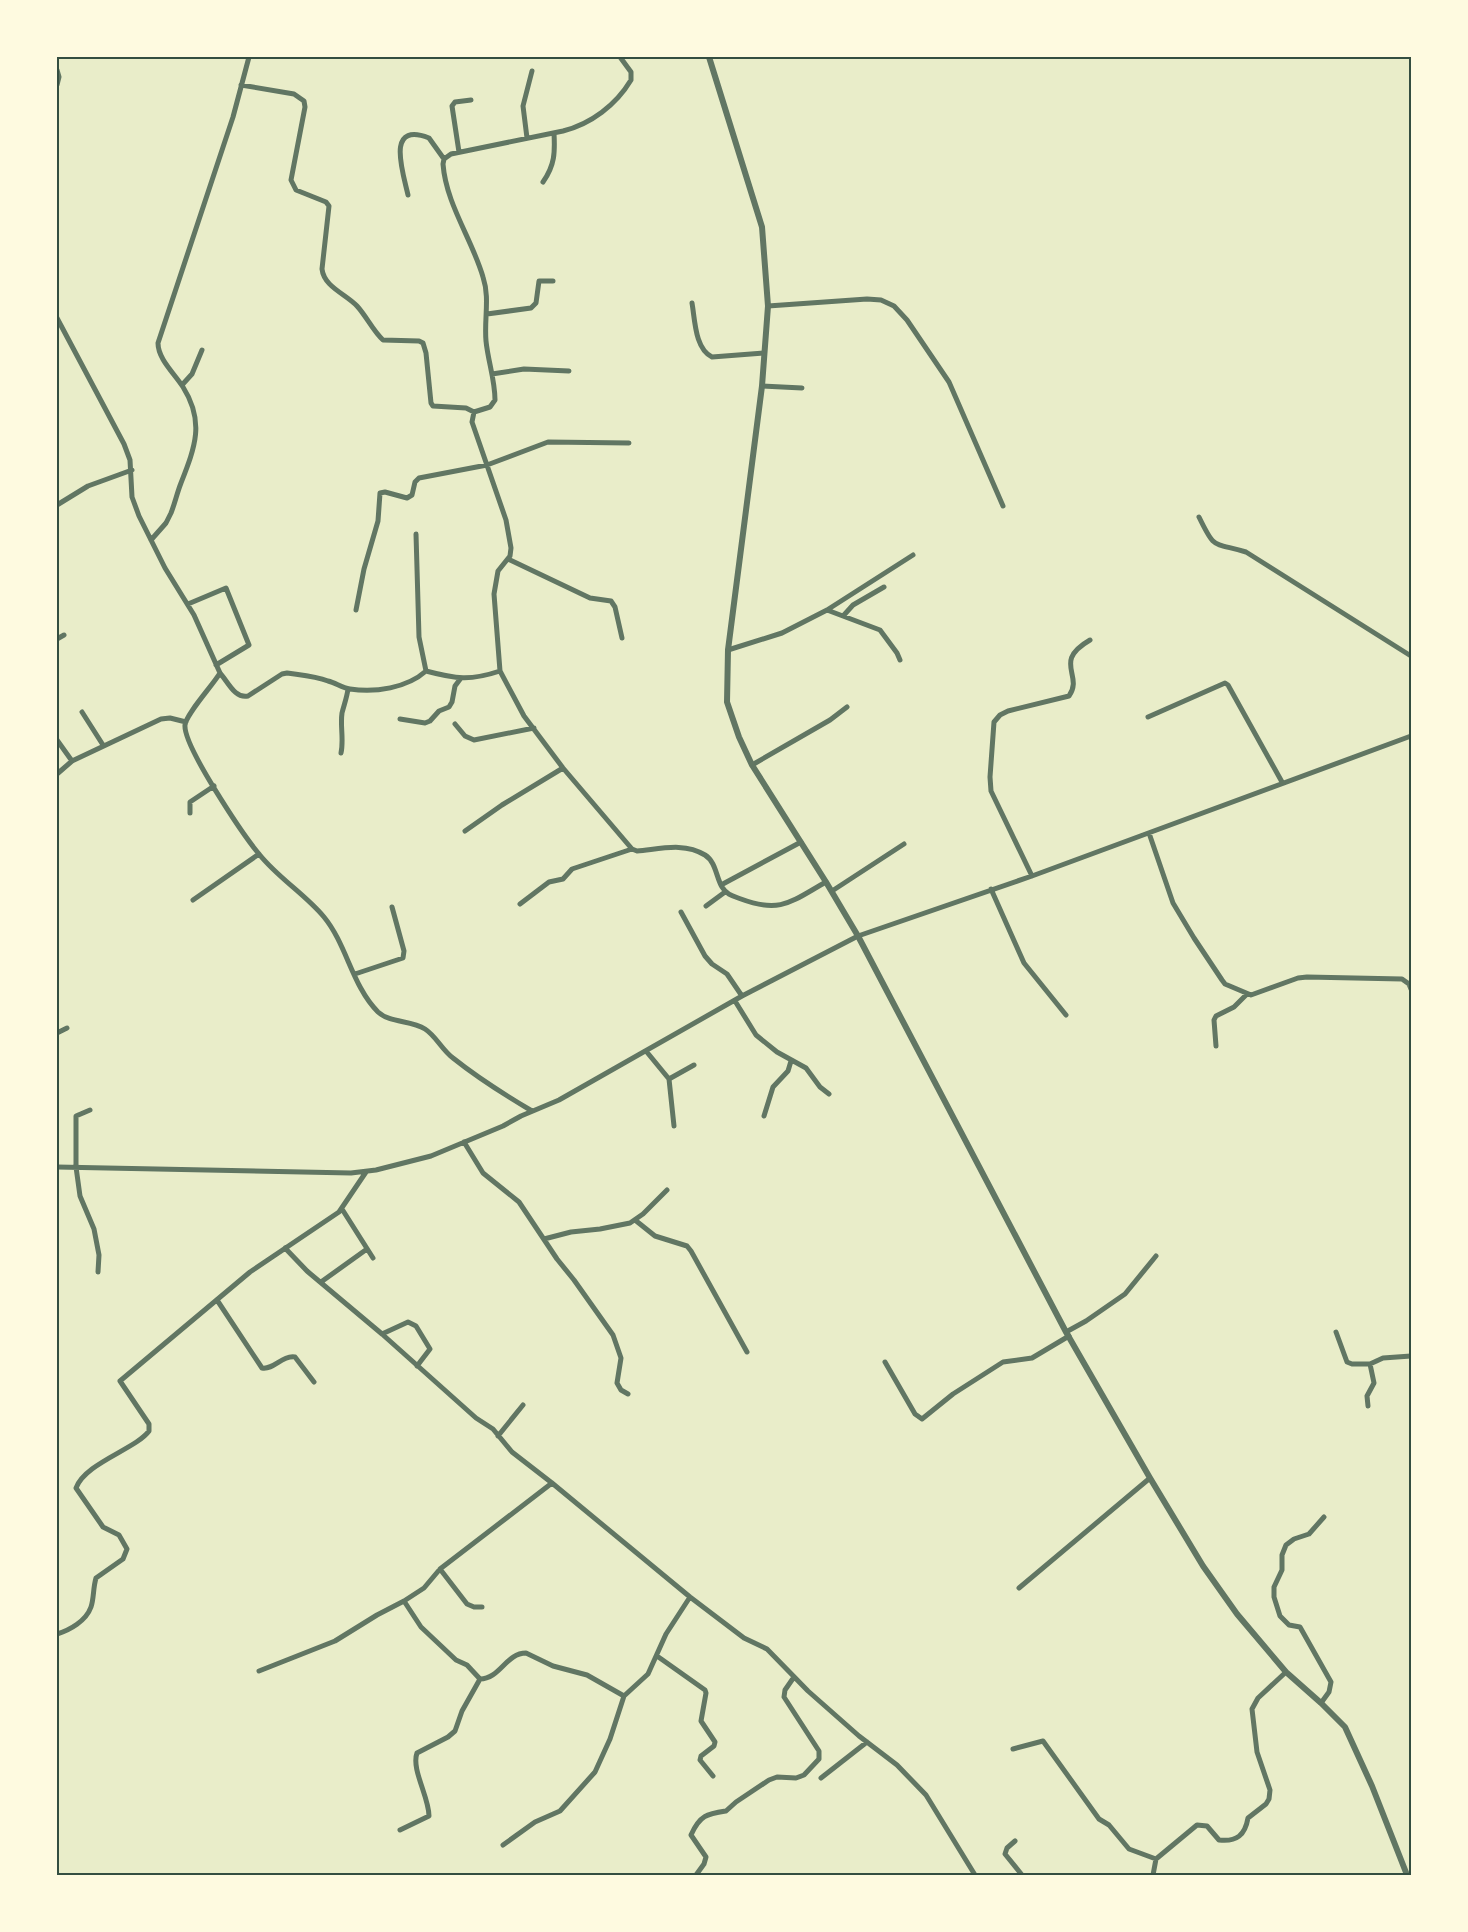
<svg xmlns="http://www.w3.org/2000/svg" width="1468" height="1932" font-family="Spectral,serif">
<style>
.lines{fill:none;stroke-linecap:round;stroke-linejoin:round}
.minor{stroke:#617663;stroke-width:5}
.tertiary{stroke:#617663;stroke-width:6}
.neatline{fill:none;stroke:#344e41;stroke-width:2}
</style>
<rect width="100%" height="100%" fill="#e9edc9"/>
<g class="lines">
<path class="minor" d="M620 57 631 72V80C616 105 591 124 563 131L451 154 444 159 443 164C446 204 472 239 483 277 490 298 484 319 486 341 488 361 495 380 495 400L490 407 474 412 472 422 506 520 511 548 510 556 498 571 494 594 500 671 524 716 563 768 632 849 637 851C660 849 684 842 705 855 716 862 716 877 722 887 727 895 733 896 741 899 781 914 792 901 826 882
M57 70 59 77 57 85
M241 85 294 94 304 101 305 107 291 180 296 190 326 202 329 206 322 269C324 287 346 294 357 306 367 317 373 331 383 340L419 341 423 343 426 353 431 403 433 406 466 408 474 412
M527 138 523 106 532 71
M459 152 452 106 455 102 471 100
M543 182C555 165 555 152 554 133
M408 195C403 172 385 121 429 138L444 159
M692 303C695 320 695 349 712 357L764 353
M768 306 867 299 881 300 894 306 907 320 949 382 1003 506
M487 314 531 308 536 303 539 281H553
M57 318 124 444 130 460 132 497 139 516 165 568 194 615 220 673C213 685 186 714 185 725 183 746 244 836 259 854 278 878 305 894 324 917 347 945 352 986 378 1012 390 1023 411 1020 425 1029 436 1036 442 1050 453 1058 478 1078 505 1095 532 1111
M492 374 524 369 569 371
M182 385 192 374 202 350
M762 386 802 388
M57 505 88 486 132 470
M1199 517C1215 550 1212 542 1246 552L1411 656
M416 534 419 637 426 671
M151 540 166 523 171 513C175 503 177 493 181 483 195 447 205 422 183 387 174 373 158 359 158 343L233 117 249 57
M508 559 590 598 611 601 615 607 622 638
M188 604 226 588 249 645 216 665
M356 610 364 569 378 521 380 493 385 492 407 498 412 495 415 482 419 478 487 465 548 442 629 443
M827 610 880 630 897 653 900 660
M844 615 853 605 884 587
M57 639 64 635
M728 650 782 633 827 610 913 555
M220 673C228 682 235 699 248 696L282 674 287 673C300 675 315 676 328 681 336 683 342 688 350 689 375 693 407 688 426 671 456 679 470 681 500 671
M82 712 103 745
M1148 717 1225 683 1228 685 1282 782
M400 719 425 723 430 721 439 711 449 707 452 702 455 686 461 678
M455 724 465 736 474 740 534 728
M57 740 72 761
M341 753C344 740 340 726 342 713 344 705 347 697 348 689
M752 765 830 720 847 707
M57 774 72 761 161 719 170 718 186 722
M190 813V802L214 786
M465 831 502 805 563 768
M1149 833 1173 903 1194 938 1222 980 1225 984 1251 995 1298 978 1307 977 1402 979 1409 984 1411 989
M1032 876 991 791 990 777 994 722 1000 715 1008 711 1069 696C1084 675 1052 662 1090 640
M721 885 801 842
M991 889 1024 963 1066 1015
M832 891 904 844
M193 900 259 854
M520 904 549 882 563 879 572 869 632 849
M706 906 725 892
M681 912 705 956 712 964 727 974 742 996
M355 974 403 958 404 951 392 907
M735 1001 756 1035 777 1052 806 1068 820 1087 829 1094
M57 1033 67 1028
M1216 1046 1214 1020 1216 1016 1234 1007 1247 994
M646 1051 669 1079 674 1126
M669 1079 694 1065
M90 1110 76 1116V1167L80 1196 94 1229 99 1255 98 1272
M764 1116 773 1087 788 1071 791 1061
M464 1142 483 1173 519 1202 557 1259 574 1280 613 1335 621 1358 617 1383 621 1390 628 1394
M57 1167 351 1173 376 1170 431 1156 503 1126 521 1116 559 1100 742 996 858 936 1032 876 1411 736
M342 1209 373 1258
M635 1220 655 1236 687 1246 691 1251 747 1352
M544 1239 571 1232 600 1229 630 1223 643 1214 667 1190
M285 1248 307 1271 382 1334 476 1418 493 1429 512 1452 552 1483 690 1597 744 1638 767 1649 808 1691 859 1736 897 1765 926 1795 975 1875
M321 1282 367 1249
M217 1300 262 1368C274 1370 282 1355 295 1357L314 1382
M1066 1332 1086 1321 1125 1294 1156 1256
M1336 1332 1347 1362 1352 1364H1370
M382 1334 408 1322 416 1326 430 1349 417 1366
M885 1362 915 1414 922 1419 953 1394 1003 1362 1032 1358 1069 1336
M1368 1406 1367 1396 1374 1383 1370 1364 1383 1358 1411 1356
M498 1436 523 1405
M440 1569 467 1604 474 1607H482
M1019 1588 1150 1478
M404 1601 421 1627 456 1660 467 1665 480 1679C500 1679 506 1653 526 1653L553 1666 587 1675 624 1696
M57 1634C70 1630 86 1621 91 1607 94 1598 93 1588 96 1578L123 1559 127 1549 119 1535 103 1527 76 1488C85 1463 136 1449 149 1431V1424L120 1381 250 1272 339 1212 366 1172
M657 1656 705 1690 706 1693 701 1721 715 1742 714 1746 701 1756 700 1760 713 1776
M259 1671 335 1641 377 1615 404 1601 424 1588 440 1569 552 1483
M1321 1703 1329 1692 1331 1682 1300 1627 1289 1625 1280 1616 1274 1597V1587L1282 1570V1555L1286 1545 1294 1539 1309 1534 1324 1517
M1013 1749 1043 1741 1099 1819 1109 1825 1129 1849 1156 1859
M821 1778 867 1742
M400 1830 429 1816C429 1797 411 1769 417 1753L448 1737 455 1731 462 1711 480 1679
M1015 1841 1007 1848 1005 1854 1022 1875
M503 1845 535 1822 560 1811 595 1772 610 1739 624 1696 648 1674 666 1634 690 1597
M696 1875 704 1864 706 1857 691 1835C700 1815 707 1814 726 1811L736 1802 769 1780 777 1777 796 1778 804 1775 819 1759V1751L784 1697 785 1690 794 1677
M1153 1875 1156 1859 1197 1825 1207 1826 1219 1840C1237 1842 1245 1835 1248 1818L1266 1804 1269 1799 1270 1790 1257 1752 1252 1709 1258 1698 1286 1672"/>
<path class="tertiary" d="M709 57 762 227 768 306 762 386 728 650 727 702 739 737 752 765 826 882 858 936 1066 1332 1150 1478 1203 1566 1237 1614 1286 1672 1321 1703 1345 1727 1372 1786 1407 1875"/>
</g>
<rect width="1468" height="1932" fill="none" stroke="#fefae0" stroke-width="117"/>
<rect x="58" y="58" width="1352" height="1816" class="neatline"/>
</svg>
